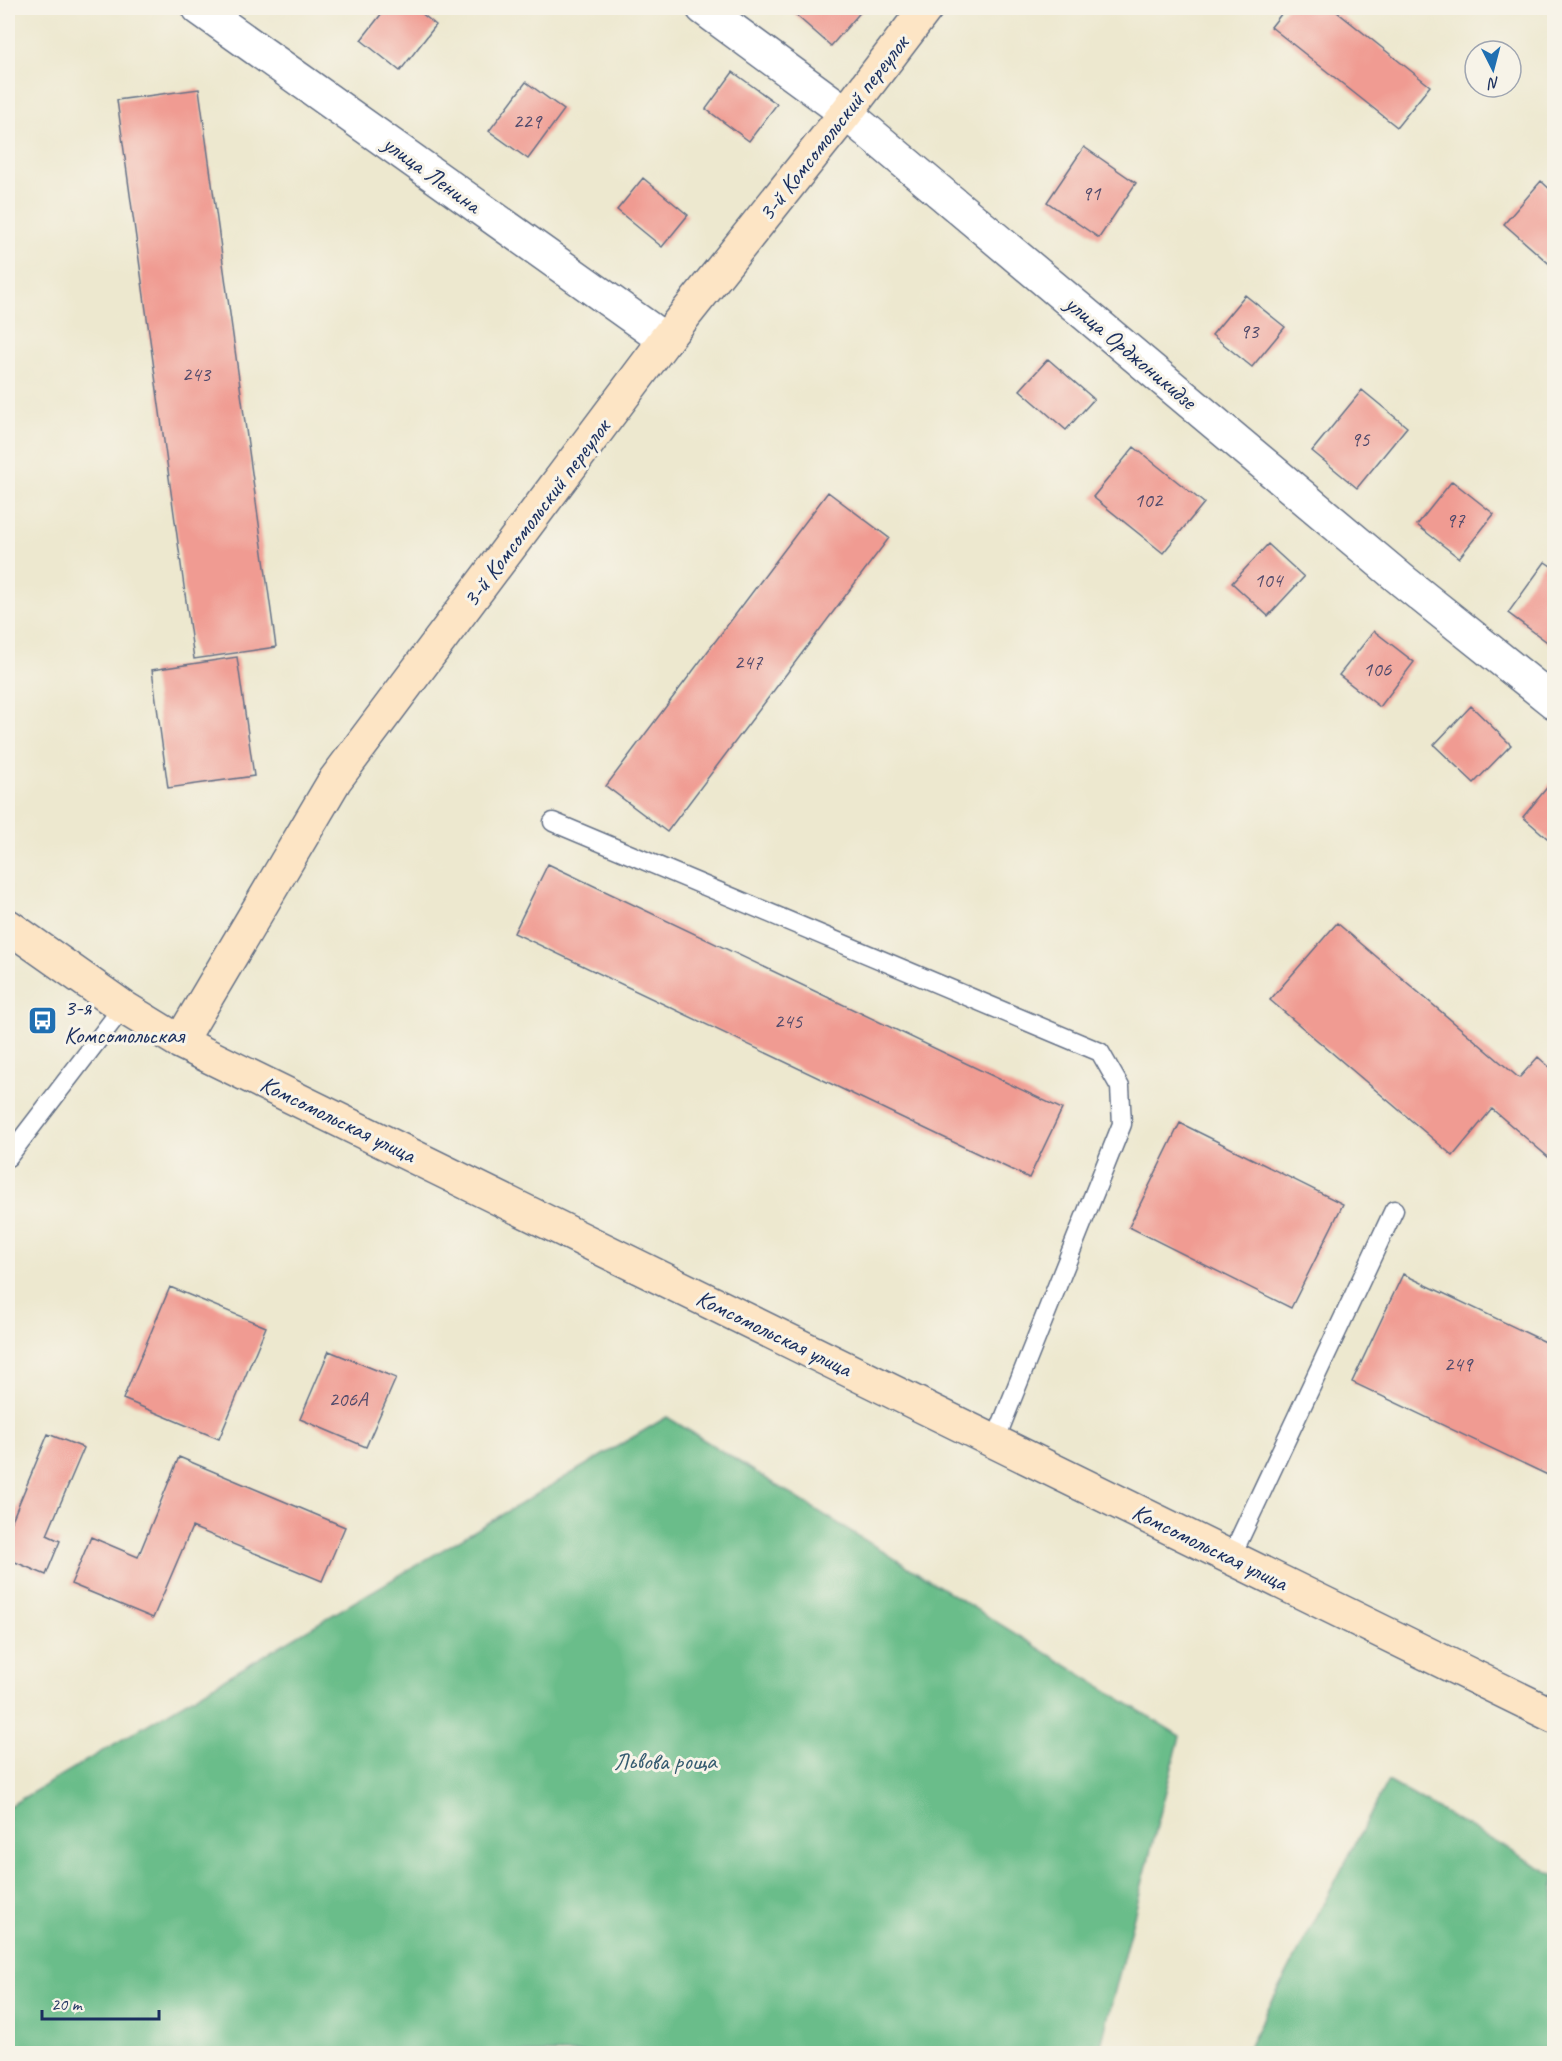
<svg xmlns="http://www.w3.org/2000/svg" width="1562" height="2061" font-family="Caveat,sans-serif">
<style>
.forest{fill:#6abd8a;stroke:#427674;stroke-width:1.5}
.building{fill:#f09b92}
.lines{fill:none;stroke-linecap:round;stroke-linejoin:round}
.lane-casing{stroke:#647086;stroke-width:21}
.street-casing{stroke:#647086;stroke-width:36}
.secondary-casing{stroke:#647086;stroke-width:36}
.lane{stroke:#fff;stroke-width:18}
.street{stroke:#fff;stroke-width:33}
.secondary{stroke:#fde5c5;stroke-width:33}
.labels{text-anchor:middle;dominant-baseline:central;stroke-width:6;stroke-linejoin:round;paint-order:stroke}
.number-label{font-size:21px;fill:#504a6b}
.street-label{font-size:24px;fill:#1b2f5e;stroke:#f7f3e8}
.poi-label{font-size:24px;fill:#1b2f5e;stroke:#f7f3e8;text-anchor:start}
.park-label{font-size:24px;fill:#355b70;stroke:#f7f3e8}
</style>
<rect width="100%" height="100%" fill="#f7f3e8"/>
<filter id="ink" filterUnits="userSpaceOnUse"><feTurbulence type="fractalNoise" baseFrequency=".0167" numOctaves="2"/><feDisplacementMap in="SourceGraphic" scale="12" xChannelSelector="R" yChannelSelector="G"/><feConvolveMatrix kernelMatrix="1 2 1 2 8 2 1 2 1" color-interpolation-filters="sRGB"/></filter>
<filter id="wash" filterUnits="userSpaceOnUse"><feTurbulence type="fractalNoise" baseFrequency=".008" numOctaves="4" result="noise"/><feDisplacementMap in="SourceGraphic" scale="24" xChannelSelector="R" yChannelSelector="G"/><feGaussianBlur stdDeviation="1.35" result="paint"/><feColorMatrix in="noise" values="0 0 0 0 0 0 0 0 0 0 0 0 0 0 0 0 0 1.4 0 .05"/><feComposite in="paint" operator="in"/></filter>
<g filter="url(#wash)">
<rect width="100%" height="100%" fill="#ede8cf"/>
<path class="forest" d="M667 1417 1180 1736 1099 2053H8V1807Z
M1388 1781 1554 1875V2053H1245Z"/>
<g id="blocks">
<path class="building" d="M386 8H415L436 25 400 71 361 40Z
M791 8H864L831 46 789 9Z
M1286 8H1332L1430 86 1397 127 1271 27Z
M733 72 777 104 749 141 706 109Z
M526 82 564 110 528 159 489 131Z
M199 89 276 647 194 659 117 100Z
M1084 147 1136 183 1099 238 1047 202Z
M643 178 688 215 662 247 617 210Z
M1541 181 1554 193V268L1504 224Z
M1245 295 1285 327 1252 367 1212 335Z
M1048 359 1094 399 1066 430 1020 390Z
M1362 390 1407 427 1357 488 1312 451Z
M1134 447 1204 503 1163 553 1093 497Z
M1452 481 1494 514 1459 558 1417 525Z
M828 492 889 538 667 832 606 786Z
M1268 544 1304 577 1268 616 1232 583Z
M1545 562 1554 568V647L1508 613Z
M1374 631 1414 662 1380 707 1339 675Z
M237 657 254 776 168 788 152 670Z
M1471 706 1511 745 1474 783 1434 745Z
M1554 779V844L1523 817Z
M548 864 1062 1109 1029 1178 514 933Z
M1337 923 1519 1078 1538 1057 1554 1071V1162L1492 1109 1453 1156 1270 1000Z
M1180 1123 1343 1204 1291 1308 1129 1227Z
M1403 1274 1554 1346V1478L1352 1382Z
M170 1287 266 1327 219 1439 123 1399Z
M329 1351 396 1378 366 1447 300 1419Z
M48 1434 84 1448 47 1535 60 1541 46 1575 8 1559V1530Z
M179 1457 345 1527 322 1581 192 1527 153 1618 71 1584 91 1537 138 1557Z"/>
</g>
</g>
<g filter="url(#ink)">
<use href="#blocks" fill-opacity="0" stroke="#647086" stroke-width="1.5"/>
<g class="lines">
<defs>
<path id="lane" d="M553 822 1100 1052 1120 1087 1122 1124 995 1441
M8 1157 123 1007
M1231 1557 1394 1210"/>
<path id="street" d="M199 8 665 340
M703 8 846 113 1403 581 1554 702"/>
<path id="secondary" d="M8 926 123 1007 180 1042 1554 1716
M180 1042 335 780 665 340 846 113 926 8"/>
</defs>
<use href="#lane" class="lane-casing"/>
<use href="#street" class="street-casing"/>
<use href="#secondary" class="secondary-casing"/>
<use href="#lane" class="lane"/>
<use href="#street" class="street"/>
<use href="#secondary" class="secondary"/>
</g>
</g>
<defs>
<symbol id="bus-square" viewBox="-11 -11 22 22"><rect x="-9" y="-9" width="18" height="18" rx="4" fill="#1f6fb2" stroke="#f7f3e8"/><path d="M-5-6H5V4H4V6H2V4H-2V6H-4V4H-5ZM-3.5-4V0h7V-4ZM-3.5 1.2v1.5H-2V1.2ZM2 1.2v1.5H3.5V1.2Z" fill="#fff"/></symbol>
</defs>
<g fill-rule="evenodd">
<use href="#bus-square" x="26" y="1004" width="33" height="33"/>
</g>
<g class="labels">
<g class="number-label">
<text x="527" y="121">229</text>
<text x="1091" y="193">91</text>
<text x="1249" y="331">93</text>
<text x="196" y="374">243</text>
<text x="1360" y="439">95</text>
<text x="1148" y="500">102</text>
<text x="1455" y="520">97</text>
<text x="1268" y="580">104</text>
<text x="748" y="662">247</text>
<text x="1377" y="669">106</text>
<text x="788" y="1021">245</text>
<text x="1458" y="1364">249</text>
<text x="348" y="1399">206А</text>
</g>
<g class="street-label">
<text transform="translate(833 128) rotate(-52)">3-й Комсомольский переулок</text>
<text transform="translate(432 174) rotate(36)">улица Ленина</text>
<text transform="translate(1131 352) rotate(40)">улица Орджоникидзе</text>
<text transform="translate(536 513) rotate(-53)">3-й Комсомольский переулок</text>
<text transform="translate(338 1119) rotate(26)">Комсомольская улица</text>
<text transform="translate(774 1333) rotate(26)">Комсомольская улица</text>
<text transform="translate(1210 1547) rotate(26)">Комсомольская улица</text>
</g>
<g class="poi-label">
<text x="64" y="1007">3-я<tspan x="64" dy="28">Комсомольская</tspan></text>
</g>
<g class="park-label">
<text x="665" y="1761">Львова роща</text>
</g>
</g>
<rect width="1562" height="2061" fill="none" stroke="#f7f3e8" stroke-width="30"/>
<g transform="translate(1493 69) rotate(174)"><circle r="28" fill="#f7f3e8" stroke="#9fa5b1" stroke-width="1.5"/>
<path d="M0-4.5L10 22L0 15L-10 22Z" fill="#1f6fb2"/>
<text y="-9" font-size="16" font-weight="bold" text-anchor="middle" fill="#1b2f5e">N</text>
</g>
<path d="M42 2010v9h117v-9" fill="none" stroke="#1b2f5e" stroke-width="3"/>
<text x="51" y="2010" font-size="18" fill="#1b2f5e" stroke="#f7f3e8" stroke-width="4.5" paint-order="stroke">20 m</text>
</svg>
